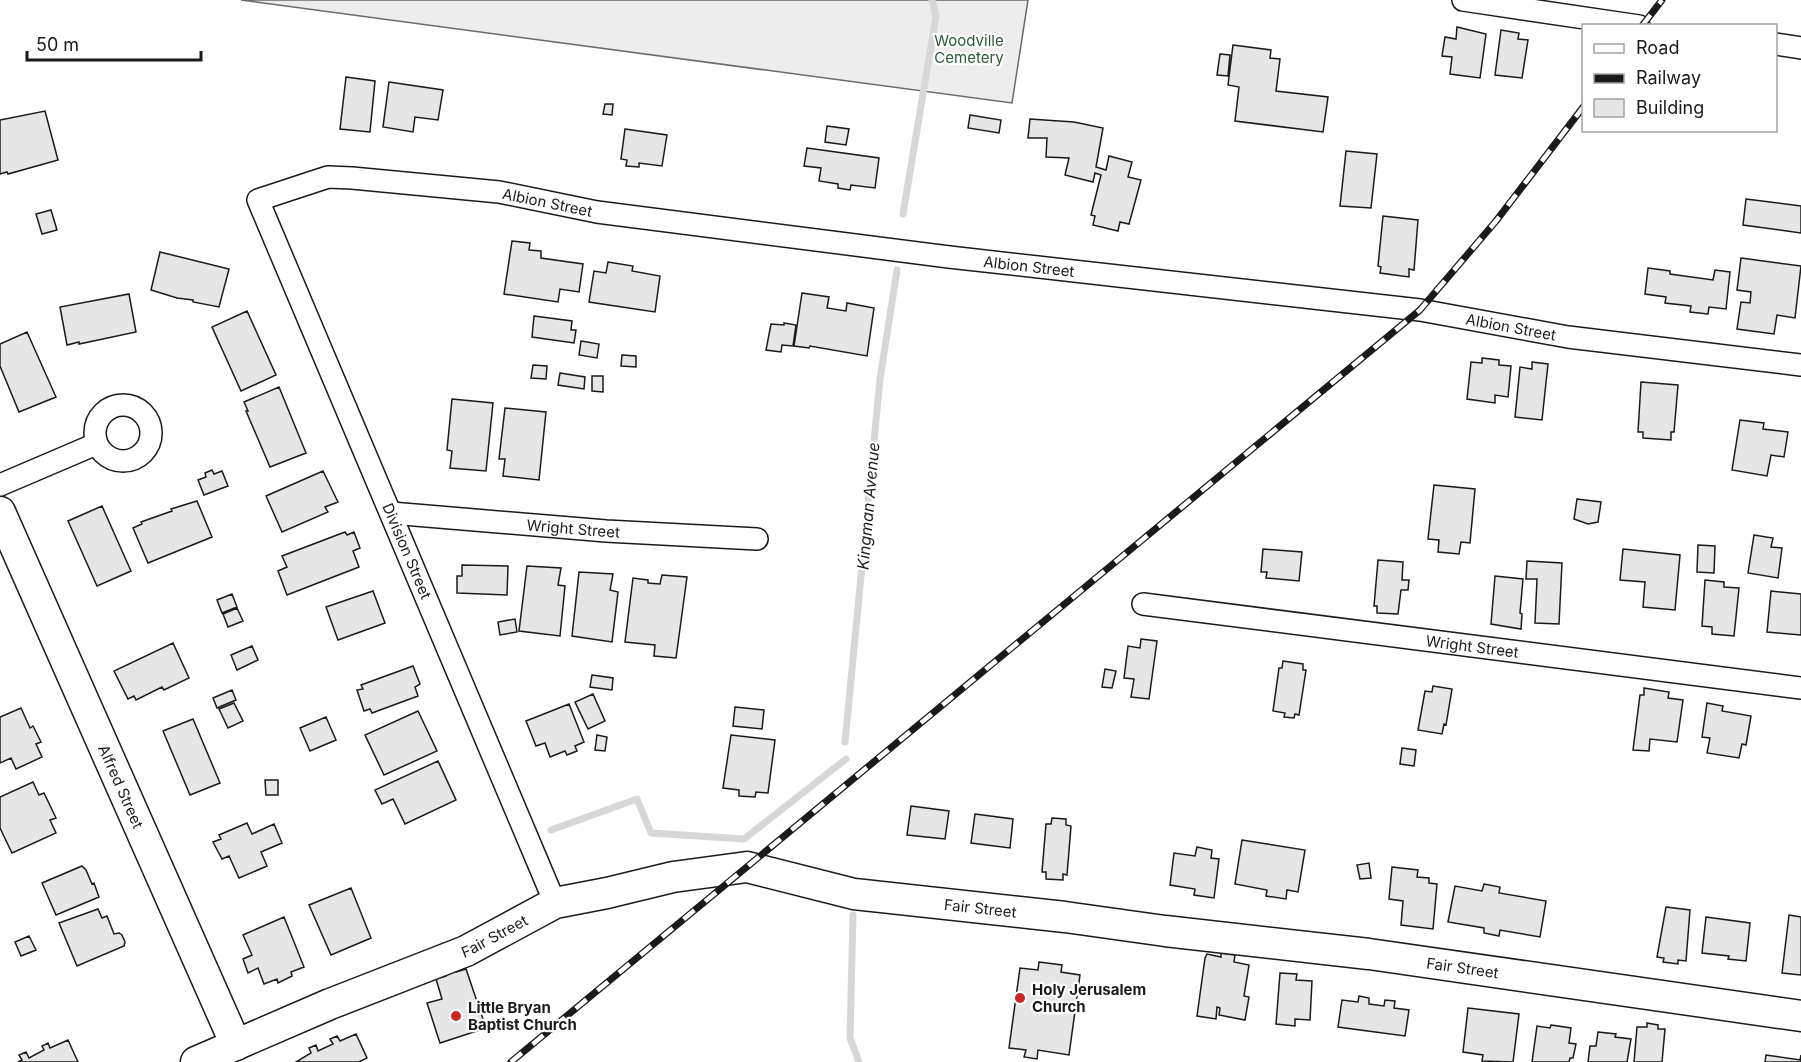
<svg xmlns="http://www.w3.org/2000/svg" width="1801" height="1062" font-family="Inter,sans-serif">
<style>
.built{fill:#ededed;stroke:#6a6a6a;stroke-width:1.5}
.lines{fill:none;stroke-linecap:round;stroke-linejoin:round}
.stream{stroke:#d7d7d7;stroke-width:7}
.building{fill:#e6e6e6;stroke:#1a1a1a;stroke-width:1.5}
.street-casing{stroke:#1a1a1a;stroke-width:24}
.secondary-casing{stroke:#1a1a1a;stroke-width:33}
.street{stroke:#fff;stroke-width:21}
.secondary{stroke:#fff;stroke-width:30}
.rail-casing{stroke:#1a1a1a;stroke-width:7}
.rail{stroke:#fff;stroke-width:4.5;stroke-dasharray:14;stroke-linecap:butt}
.poi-dot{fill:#c62828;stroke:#fff;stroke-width:2}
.labels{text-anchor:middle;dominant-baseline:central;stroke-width:4.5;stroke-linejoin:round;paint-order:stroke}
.park-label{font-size:15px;fill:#2b5a34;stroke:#fff}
.street-label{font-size:15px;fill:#1a1a1a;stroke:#fff}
.poi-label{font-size:15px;font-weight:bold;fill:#1a1a1a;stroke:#fff;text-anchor:start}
.water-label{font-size:16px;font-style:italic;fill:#1a1a1a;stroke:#fff}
</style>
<rect width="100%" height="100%" fill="#fff"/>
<path class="built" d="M241 0H1028L1012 103Z"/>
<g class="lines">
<path class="stream" d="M903 214 936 16 932 0
M845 742 880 379 897 270
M551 830 637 799 651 833 744 839 846 759
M853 915 850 1038 859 1062"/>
</g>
<path class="building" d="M1457 27 1486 34 1480 78 1450 74 1452 57 1442 56 1445 37 1456 39Z
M1501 30 1519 33 1518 39 1528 40 1522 78 1495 75Z
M1233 45 1271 50 1270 58 1280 59 1276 91 1328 97 1323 132 1235 121 1239 87 1228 85Z
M1220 54 1230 55 1228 76 1217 75Z
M346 77 375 81 370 132 340 129Z
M389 82 443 90 438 120 415 117 413 132 383 127Z
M605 104H613L612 115 603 114Z
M45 111 58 160 8 174 7 172 0 174V120Z
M970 115 1001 120 999 133 968 128Z
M1030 119 1074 122 1103 128 1096 167 1106 170 1109 156 1132 162 1128 177 1141 180 1129 224 1120 222 1118 231 1093 225 1095 216 1091 215 1101 175 1095 173 1093 182 1065 175 1069 158 1046 157 1047 138H1028Z
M827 126 849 129 846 145 825 142Z
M625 129 667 135 662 166 639 163V167L626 166 627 160 621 159Z
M807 148 879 158 875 188 851 185 850 190 838 188V184L819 181 821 168 804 166Z
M1346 151 1377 154 1371 208 1340 206Z
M1746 199 1801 206V233L1743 225Z
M51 210 57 230 42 234 36 214Z
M1383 216 1418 220 1414 270 1409 269V277L1380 273 1381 267 1378 266Z
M512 241 530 243 529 250 541 251V258L583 264 579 292 560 289 558 302 504 294Z
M160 252 229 269 219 307 193 302V300L177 298 151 290Z
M1741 258 1801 266 1795 318 1777 315 1774 334 1737 329 1741 302 1750 303 1751 292 1737 290Z
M608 262 633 266 632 271 660 276 655 312 589 302 594 271 606 273Z
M1648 268 1670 271V274L1713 280 1715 270 1730 272 1726 309 1709 307 1708 314 1690 312 1691 306 1665 303 1666 297 1645 294Z
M802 293 829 297 827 308 846 311 847 303 874 308 867 356 810 346 809 348 794 346Z
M129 294 136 332 79 344V342L67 345 60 307Z
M247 311 276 375 241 391 212 327Z
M534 316 572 321 571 330H576L574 343 532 337Z
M784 323 796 325 793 346 782 345 781 352 766 350 771 324 784 325Z
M27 332 56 397 19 412 0 366V344Z
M581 341 599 344 597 358 579 355Z
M622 355 636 356V367L621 366Z
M1482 358 1499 360V365L1511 366 1508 397 1495 395V403L1467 399 1471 362 1482 363Z
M1532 362 1548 364 1542 420 1515 417 1520 367 1532 369Z
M533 365 547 366 546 379 531 378Z
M560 373 585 377 584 389 558 385Z
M592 376H603V392L592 391Z
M1641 382 1678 385 1674 432H1671V440L1643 438V432H1638Z
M279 387 306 453 270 467 246 411H248L244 402Z
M452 399 493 403 486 471 450 468 452 451 447 450Z
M505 408 546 412 539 480 503 476 505 459H499Z
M1740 420 1764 423 1763 429 1788 432 1784 457 1771 455 1767 476 1732 470Z
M212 470 214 474 222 471 228 486 204 495 198 480 206 477 205 473Z
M323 471 338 502 325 507 328 512 282 532 266 496Z
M1434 485 1475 489 1470 543 1461 542 1459 554 1438 552 1439 540 1428 539Z
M1577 499 1601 502 1598 522 1588 524 1574 519Z
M197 501 212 537 148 563 133 528 142 524 141 522 172 511 171 509Z
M102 506 131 571 97 586 68 521Z
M345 532 347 535 354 532 360 548 353 551 359 567 287 595 278 571 287 567 282 556Z
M1754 535 1773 538 1771 547 1782 548 1778 578 1748 573Z
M1698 545 1715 546 1714 573 1697 572Z
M1263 549 1302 552 1299 581 1266 578 1267 572H1261Z
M1623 549 1680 555 1675 610 1643 607 1645 582 1620 580Z
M1378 560 1403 562 1402 580H1409L1408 590H1401L1398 614 1377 613V606H1374Z
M1527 561 1562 563 1559 624 1535 623 1537 579H1526Z
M462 565 508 566 507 595 457 593V576H462Z
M527 566 561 568 558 585 565 586 560 636 519 631Z
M579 572 613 574 610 590 618 592 612 642 572 636Z
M662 575 687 577 676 658 654 656 655 645 625 642 633 578 648 580V583L660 584Z
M1495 576 1523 579 1520 613 1522 614 1521 629 1491 624Z
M1705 580 1724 582V587L1739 588 1734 636 1712 634V627L1702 626Z
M373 591 385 623 338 640 326 607Z
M1771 591 1801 594V635L1767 632Z
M232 594 237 607 222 613 217 600Z
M237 608 243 621 228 627 223 614Z
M515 619 517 632 500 635 498 622Z
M1141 639 1157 641 1149 699 1131 697 1134 679 1124 678 1128 646 1140 648Z
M173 643 189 678 164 690 162 687 136 700 134 696 128 699 114 671Z
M252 646 258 660 237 670 231 655Z
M1283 661 1303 664V670H1306L1299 715 1295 714 1294 718 1284 717 1285 713 1273 711 1279 668H1282Z
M413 666 420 684 415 687 418 696 372 713 370 709 364 711 357 690 363 689 361 685Z
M1105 669 1116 671 1112 688 1102 687Z
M592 675 613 678 612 690 590 687Z
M1433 686 1452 689 1446 725 1444 724 1442 734 1418 730 1425 691 1432 692Z
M1644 688 1669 692 1668 698 1683 700 1677 742 1650 739 1649 751 1633 750 1640 695H1644Z
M232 690 236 700 217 708 213 698Z
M593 694 605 721 588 729 575 702Z
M234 703 243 721 228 728 219 709Z
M1707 703 1723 706 1722 711 1751 716 1746 745 1742 744 1739 758 1707 753 1710 738 1702 737Z
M569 704 584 742 575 746 577 751 567 755 565 751 550 757 545 743 536 746 526 721Z
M735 707 764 710 762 729 733 726Z
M21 708 30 728 33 726 41 742 36 744 42 757 16 769 11 758 0 763V717Z
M418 711 437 751 384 775 365 735Z
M326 717 336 740 310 751 300 728Z
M193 719 220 783 190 795 163 731Z
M597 735 607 737 605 751 595 750Z
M731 735 775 740 768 793 756 792 755 797 739 796V790L723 788Z
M1402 748 1416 750 1414 766 1400 764Z
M438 761 456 800 405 824 393 799 382 804 375 790Z
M265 780H278V795H266Z
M33 782 39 795 44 793 56 818 50 820 56 833 12 853 0 828V797Z
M911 806 949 811 945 839 907 835Z
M975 814 1013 819 1010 848 971 843Z
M1052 818 1066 819V825L1071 826 1067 875 1063 874V880L1046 879V872H1042L1046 824H1051Z
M247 823 252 834 274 824 282 843 261 852 267 866 239 878 229 856 222 859 213 842 221 839 219 835Z
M1242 840 1305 850 1298 892 1287 890 1286 899 1266 896 1267 890 1235 884Z
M1197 847 1212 850 1211 858 1219 859 1214 898 1194 895 1195 889 1170 885 1174 853 1195 856Z
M1369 863 1371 878 1360 879 1357 865Z
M82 866 86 870 92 884 94 883 99 897 56 915 42 883Z
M1392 867 1418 870 1417 877 1429 878V883L1437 884 1433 929 1401 925 1403 901 1389 899Z
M1484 884 1500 887 1499 893 1546 901 1540 937 1500 930 1499 936 1484 933V928L1448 922 1455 886 1482 891Z
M351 888 371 938 331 955 309 905Z
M1666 907 1690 910 1686 961 1678 960V964L1663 962 1664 958 1657 957Z
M98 909 102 918 107 916 114 934 119 933 122 935 125 942 124 946 77 966 59 923Z
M1789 915 1801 917V975L1782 973Z
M284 917 304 967 291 972 292 976 278 983 277 979 264 984 258 968 248 973 243 959 252 955 243 935Z
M1706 917 1750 923 1746 961 1728 959 1729 956 1702 953Z
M29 936 36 950 21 956 15 942Z
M1221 953 1235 955 1234 962 1249 965 1244 996 1249 997 1245 1020 1219 1015 1220 1008 1217 1007 1216 1019 1197 1016 1205 958 1207 954 1221 957Z
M1039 962 1062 965 1061 972 1080 975 1069 1055 1038 1050 1037 1059 1024 1057 1026 1050 1009 1048 1020 968 1038 970Z
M455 968 456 972 466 969 486 1028 440 1043 427 1003 442 999 436 979 446 976 445 972Z
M1280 973 1297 974 1296 980 1312 981 1310 1020 1295 1019V1026L1276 1024Z
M1359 996 1369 998V1004L1384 1006 1385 1000 1395 1001 1394 1008 1409 1010 1405 1036 1338 1027 1342 1000 1358 1002Z
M1468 1008 1519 1014 1513 1062 1482 1061 1483 1055 1463 1052Z
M1647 1023 1658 1025V1029H1665L1662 1062H1634L1637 1027H1647Z
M1551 1025 1571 1028 1569 1043 1576 1044 1573 1058H1570L1569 1062H1532L1537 1026 1550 1028Z
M1598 1032 1616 1034 1615 1037 1631 1039 1627 1062H1588L1590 1046H1596Z
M356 1034 367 1058 359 1062H296L311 1053 309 1048 316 1045 318 1051 333 1044 330 1039 337 1036 340 1041Z
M68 1040 78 1062H18L22 1060 19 1055 26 1052 29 1058 44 1050 42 1046 48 1043 50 1048Z
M1766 1055 1800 1060 1801 1055V1062H1765Z"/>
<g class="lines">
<defs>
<g id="street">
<path d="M1463 0 1639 26"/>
<path d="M1776 44 1801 48"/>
<circle cx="123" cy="433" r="28"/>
<path d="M0 485 96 444"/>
<path id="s1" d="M391 513 606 531 757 539"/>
<path id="s2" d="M1143 604 1801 688"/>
<path id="s3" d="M555 903 258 200 328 177 352 178 499 192 597 212 949 257 1420 310 1568 337 1801 365"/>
</g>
<g id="secondary">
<path id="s4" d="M0 512 236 1045"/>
<path id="s5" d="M196 1062 330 1004 466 951 555 903 607 893 673 877 747 867 854 894 1065 917 1165 931 1369 954 1801 1016"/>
</g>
</defs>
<use href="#street" class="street-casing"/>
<use href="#secondary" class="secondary-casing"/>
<use href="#street" class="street"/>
<use href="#secondary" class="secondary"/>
<defs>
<path id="rail" d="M1642 26 1662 0
M511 1062 1420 310 1496 221 1584 106"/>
</defs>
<use href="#rail" class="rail-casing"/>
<use href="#rail" class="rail"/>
</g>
<g class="poi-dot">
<circle cx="1020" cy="998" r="6"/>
<circle cx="456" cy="1016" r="6"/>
</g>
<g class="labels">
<g class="park-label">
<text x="969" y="40">Woodville<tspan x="969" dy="17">Cemetery</tspan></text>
</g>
<g class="street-label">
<text stroke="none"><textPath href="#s3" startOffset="1058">Albion Street</textPath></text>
<text stroke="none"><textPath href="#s3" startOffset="1544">Albion Street</textPath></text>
<text stroke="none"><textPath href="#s3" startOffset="2030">Albion Street</textPath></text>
<text stroke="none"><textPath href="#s1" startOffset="183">Wright Street</textPath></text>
<text transform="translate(407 551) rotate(67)">Division Street</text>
<text stroke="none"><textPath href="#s2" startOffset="332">Wright Street</textPath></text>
<text stroke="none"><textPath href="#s4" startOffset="300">Alfred Street</textPath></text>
<text stroke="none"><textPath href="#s5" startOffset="826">Fair Street</textPath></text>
<text stroke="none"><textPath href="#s5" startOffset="324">Fair Street</textPath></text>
<text stroke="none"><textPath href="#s5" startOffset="1312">Fair Street</textPath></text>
</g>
<g class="poi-label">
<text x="1032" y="989">Holy Jerusalem<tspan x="1032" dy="17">Church</tspan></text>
<text x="468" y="1007">Little Bryan<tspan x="468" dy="17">Baptist Church</tspan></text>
</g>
<g class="water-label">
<text transform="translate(868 506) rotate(-85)">Kingman Avenue</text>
</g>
</g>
<rect x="1582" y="24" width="195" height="108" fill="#ffffff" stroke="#a3a3a3" stroke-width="1.5"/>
<rect x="1594" y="44" width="30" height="9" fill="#ffffff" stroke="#a3a3a3" stroke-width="1.5"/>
<text x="1636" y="54" font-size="18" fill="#1a1a1a">Road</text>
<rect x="1594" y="74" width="30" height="9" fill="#1a1a1a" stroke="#a3a3a3" stroke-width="1.5"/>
<text x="1636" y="84" font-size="18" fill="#1a1a1a">Railway</text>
<rect x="1594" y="99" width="30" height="18" fill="#e6e6e6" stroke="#a3a3a3" stroke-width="1.5"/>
<text x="1636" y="114" font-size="18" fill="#1a1a1a">Building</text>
<path d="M27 51v9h174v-9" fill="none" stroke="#1a1a1a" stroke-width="3"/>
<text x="36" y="51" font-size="18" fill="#1a1a1a" stroke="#ffffff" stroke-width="4.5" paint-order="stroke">50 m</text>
</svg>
